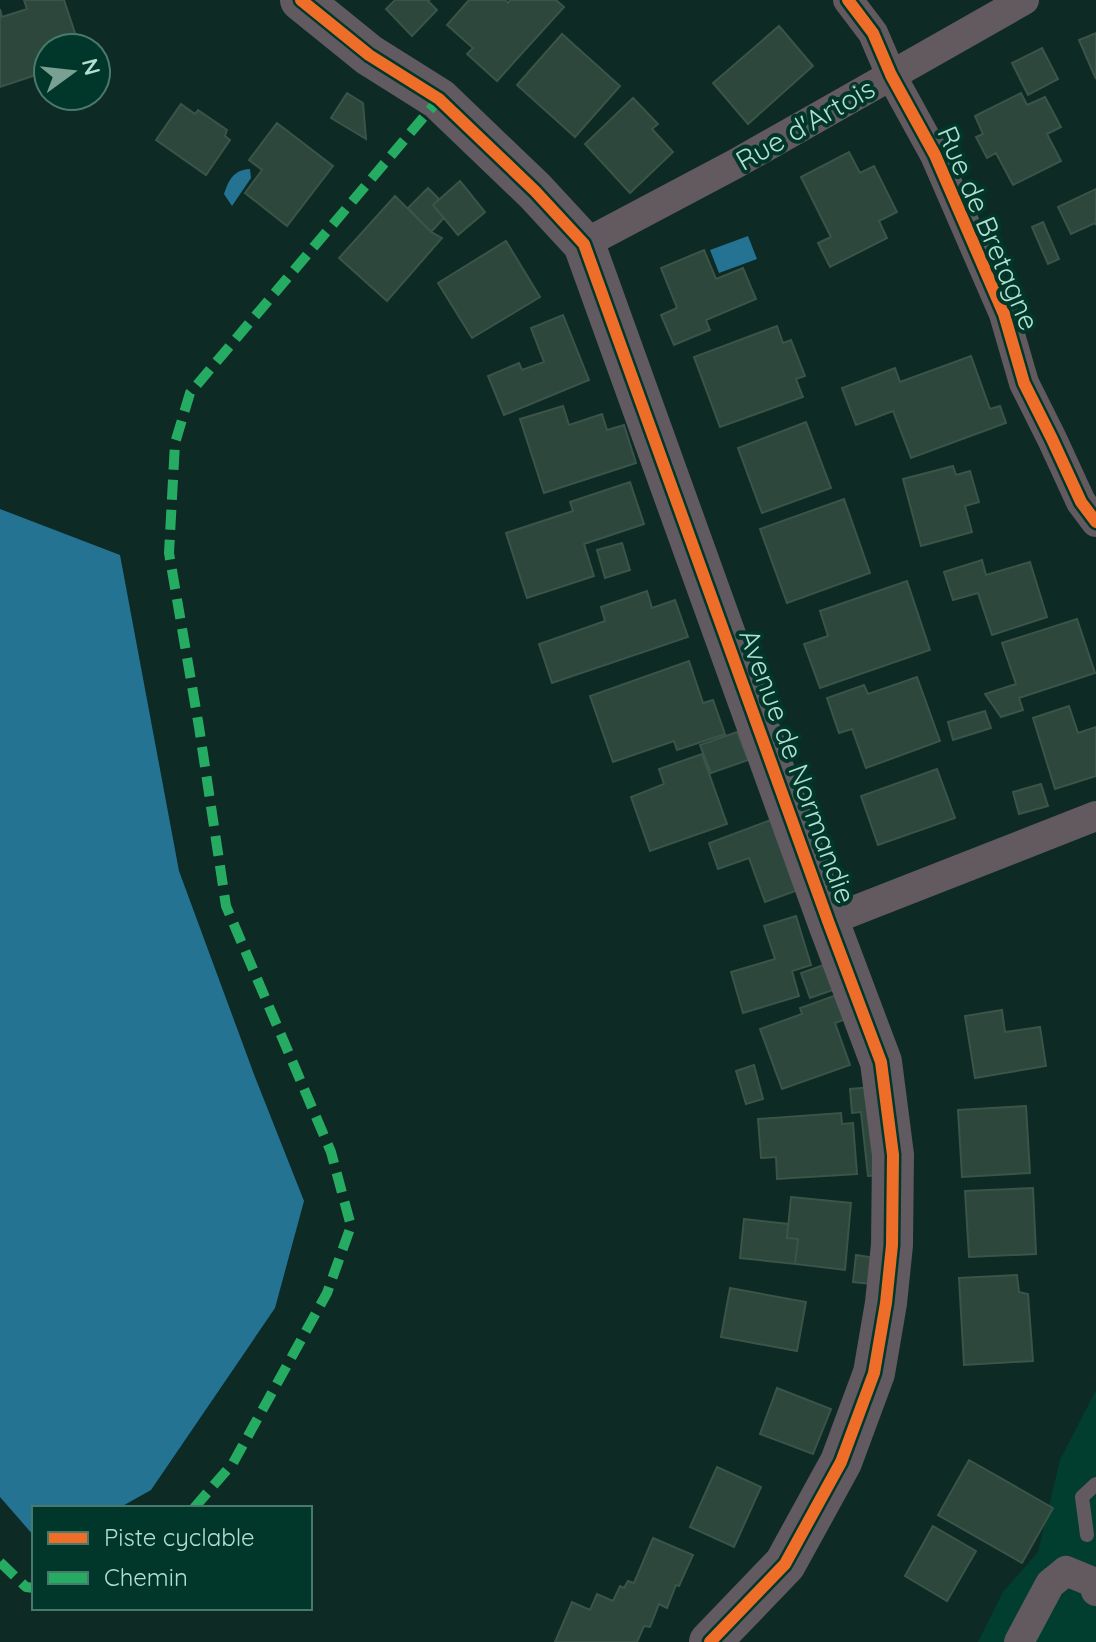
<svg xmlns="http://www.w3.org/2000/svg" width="1096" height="1642" font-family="Quicksand,sans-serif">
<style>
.built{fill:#023e2f}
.water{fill:#247393}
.building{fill:#2d473c;stroke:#3b5448;stroke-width:2}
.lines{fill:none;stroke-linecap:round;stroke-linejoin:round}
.lane{stroke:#635a60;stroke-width:14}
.street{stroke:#635a60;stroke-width:30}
.secondary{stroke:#615a61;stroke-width:42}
.quiet{stroke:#26ab63;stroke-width:10;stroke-dasharray:20 10;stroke-linecap:butt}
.cycleway-casing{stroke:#00372a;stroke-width:17}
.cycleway{stroke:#ee6e29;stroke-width:12}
.labels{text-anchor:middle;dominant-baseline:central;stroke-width:8;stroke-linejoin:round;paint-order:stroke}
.street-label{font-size:28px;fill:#b3dfcf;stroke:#00372a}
</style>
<rect width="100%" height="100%" fill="#0d2a24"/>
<path class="built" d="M1096 1390V1642H978L1003 1592 1038 1552 1060 1460Z"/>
<path class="water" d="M250 169 251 178 232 206 224 194C229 180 233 170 250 169Z
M748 236 757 259 719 273 710 250Z
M0 509 120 555 179 871 255 1077 304 1201 275 1308 151 1490 119 1508H34V1536L0 1497Z"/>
<path class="building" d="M24 0H64L80 48H48V71L0 87V9L2 17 27 9Z
M395 0H430L428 1 437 10 412 36 386 9Z
M469 0H505L508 3 510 0H556L564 7 497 81 467 54 473 48 447 25Z
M779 26 813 66 748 124 713 83Z
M1096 33V79L1079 40Z
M562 34 620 86 575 137 517 85Z
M1042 48 1058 79 1028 95 1012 63Z
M347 93 363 103 366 139 331 118Z
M1021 93 1027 105 1045 97 1061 127 1047 134 1061 161 1013 185 996 153 987 158 976 137 983 134 975 116Z
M633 98 658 124 652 129 673 152 630 193 585 144Z
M181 104 195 114 198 110 227 130 225 136 230 140 206 175 156 140Z
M277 123 333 166 287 226 245 193 262 170 249 160Z
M849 152 860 173 874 166 897 212 879 221 887 238 830 267 818 243 831 237 801 177Z
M460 181 485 212 458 235 433 205Z
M428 188 439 199 433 205 444 218 431 232 408 208Z
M1096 189V225L1095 223 1071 234 1058 207Z
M395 196 431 232 442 238 387 301 339 258Z
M1043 222 1059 259 1048 264 1032 227Z
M506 241 540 297 472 338 438 283Z
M704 250 716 279 743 268 756 299 706 320 710 330 674 345 661 315 677 308 661 268Z
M563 315 589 380 504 415 488 376 519 363 522 370 544 362 531 328Z
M777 326 783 343 791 340 805 376 796 379 803 397 720 427 694 357Z
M971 356 990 409 1000 406 1006 423 911 458 893 411 856 425 842 388 895 368 900 382Z
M563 406 569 425 602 414 607 430 624 425 636 463 544 493 520 419Z
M806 422 831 488 762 513 738 448Z
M953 466 956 475 970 471 979 502 965 506 972 532 921 546 903 479Z
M630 482 644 524 584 544 594 576 527 598 506 533 573 511 570 502Z
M844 499 870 573 787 603 760 529Z
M622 543 630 570 605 578 597 550Z
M982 560 986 575 1030 562 1047 617 992 635 978 593 953 600 944 572Z
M907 581 930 650 820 688 804 644 828 636 820 611Z
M647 591 652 608 675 600 688 637 552 683 539 644 605 621 601 607Z
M1077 619 1095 673 1019 698 1023 710 1001 717 985 694 1016 684 1002 643Z
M689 661 703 703 713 700 725 734 677 750 674 741 613 762 590 696Z
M917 677 940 741 866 768 852 729 839 733 827 698 864 685 868 694Z
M1069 706 1078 733 1096 727V776L1055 789 1033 718Z
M985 711 991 728 953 740 948 722Z
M737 732 748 760 711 773 700 745Z
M702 754 727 824 650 851 631 797 664 784 659 769Z
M937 769 955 818 878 845 861 796Z
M1041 784 1048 806 1019 814 1013 792Z
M776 818 801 889 765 902 749 858 718 869 709 843Z
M796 916 811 965 792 971 799 996 743 1013 731 972 775 959 764 926Z
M829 963 839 988 810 998 801 973Z
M845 992 854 1016 835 1023 850 1065 782 1089 760 1029 802 1014 800 1008Z
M1002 1010 1005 1032 1040 1027 1046 1066 975 1078 965 1016Z
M754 1065 763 1099 746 1104 736 1071Z
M873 1087 883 1175 868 1176 861 1112 852 1113 850 1089Z
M1026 1106 1030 1173 962 1177 958 1110Z
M841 1113 842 1124 853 1123 857 1174 777 1179 776 1157 761 1158 758 1119Z
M1033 1188 1036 1254 969 1257 965 1191Z
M791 1197 851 1203 845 1270 795 1264 798 1239 787 1238Z
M744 1219 788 1224 787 1238 798 1239 795 1264 740 1258Z
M856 1255 883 1259 881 1285 853 1282Z
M1017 1275 1019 1292 1028 1294 1033 1361 964 1365 959 1278Z
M730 1288 806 1302 797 1351 721 1337Z
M777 1388 831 1409 813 1454 760 1434Z
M969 1460 1053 1508 1022 1563 938 1515Z
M717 1467 761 1487 734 1547 690 1527Z
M933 1526 976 1551 947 1601 905 1576Z
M653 1538 693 1555 679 1586 676 1585 667 1608 659 1604 650 1627 644 1626 637 1642H555L572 1602 590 1610 597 1594 613 1601 620 1586 624 1588 628 1581 634 1583Z"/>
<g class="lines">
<path class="lane" d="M1087 1535 1082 1497 1096 1484"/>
<path class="street" d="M848 0 873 33 891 75 935 155 1004 314 1024 383 1052 439 1081 502 1096 522
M584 244 735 164 1024 0
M828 921 1096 816
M1019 1642 1050 1584 1066 1571 1093 1582 1096 1591"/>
<path class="secondary" d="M301 0 369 55 439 99 535 191 584 244 828 921 881 1062 893 1155 892 1245 886 1303 874 1373 841 1462 785 1564 710 1642"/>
<path class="quiet" d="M194 1508 233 1463 327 1293 351 1226 331 1152 226 906 199 727 169 553 175 443 190 393 439 99
M0 1562 26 1587 34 1588"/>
<defs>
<path id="cycleway" d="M301 0 369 55 439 99 535 191 584 244 828 921 881 1062 893 1155 892 1245 886 1303 874 1373 841 1462 785 1564 710 1642
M848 0 873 33 891 75 935 155 1004 314 1024 383 1052 439 1081 502 1096 522"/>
</defs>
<use href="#cycleway" class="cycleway-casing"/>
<use href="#cycleway" class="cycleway"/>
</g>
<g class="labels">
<g class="street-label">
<text transform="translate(805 124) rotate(-30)">Rue d'Artois</text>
<text transform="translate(989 228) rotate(67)">Rue de Bretagne</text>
<text transform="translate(798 766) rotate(70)">Avenue de Normandie</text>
</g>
</g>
<rect x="32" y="1506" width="280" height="104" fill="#00372a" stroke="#487a6c" stroke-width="2"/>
<rect x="48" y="1532" width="40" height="12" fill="#ee6e29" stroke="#487a6c" stroke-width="2"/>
<text x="104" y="1546" font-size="24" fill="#b3dfcf">Piste cyclable</text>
<rect x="48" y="1572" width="40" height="12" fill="#26ab63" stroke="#487a6c" stroke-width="2"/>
<text x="104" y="1586" font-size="24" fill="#b3dfcf">Chemin</text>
<g transform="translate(72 72) rotate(75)"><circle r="38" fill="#00372a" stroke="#487a6c" stroke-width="2"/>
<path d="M0-6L14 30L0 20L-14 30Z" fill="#79a093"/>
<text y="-12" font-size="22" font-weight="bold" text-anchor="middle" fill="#b3dfcf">N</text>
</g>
</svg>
